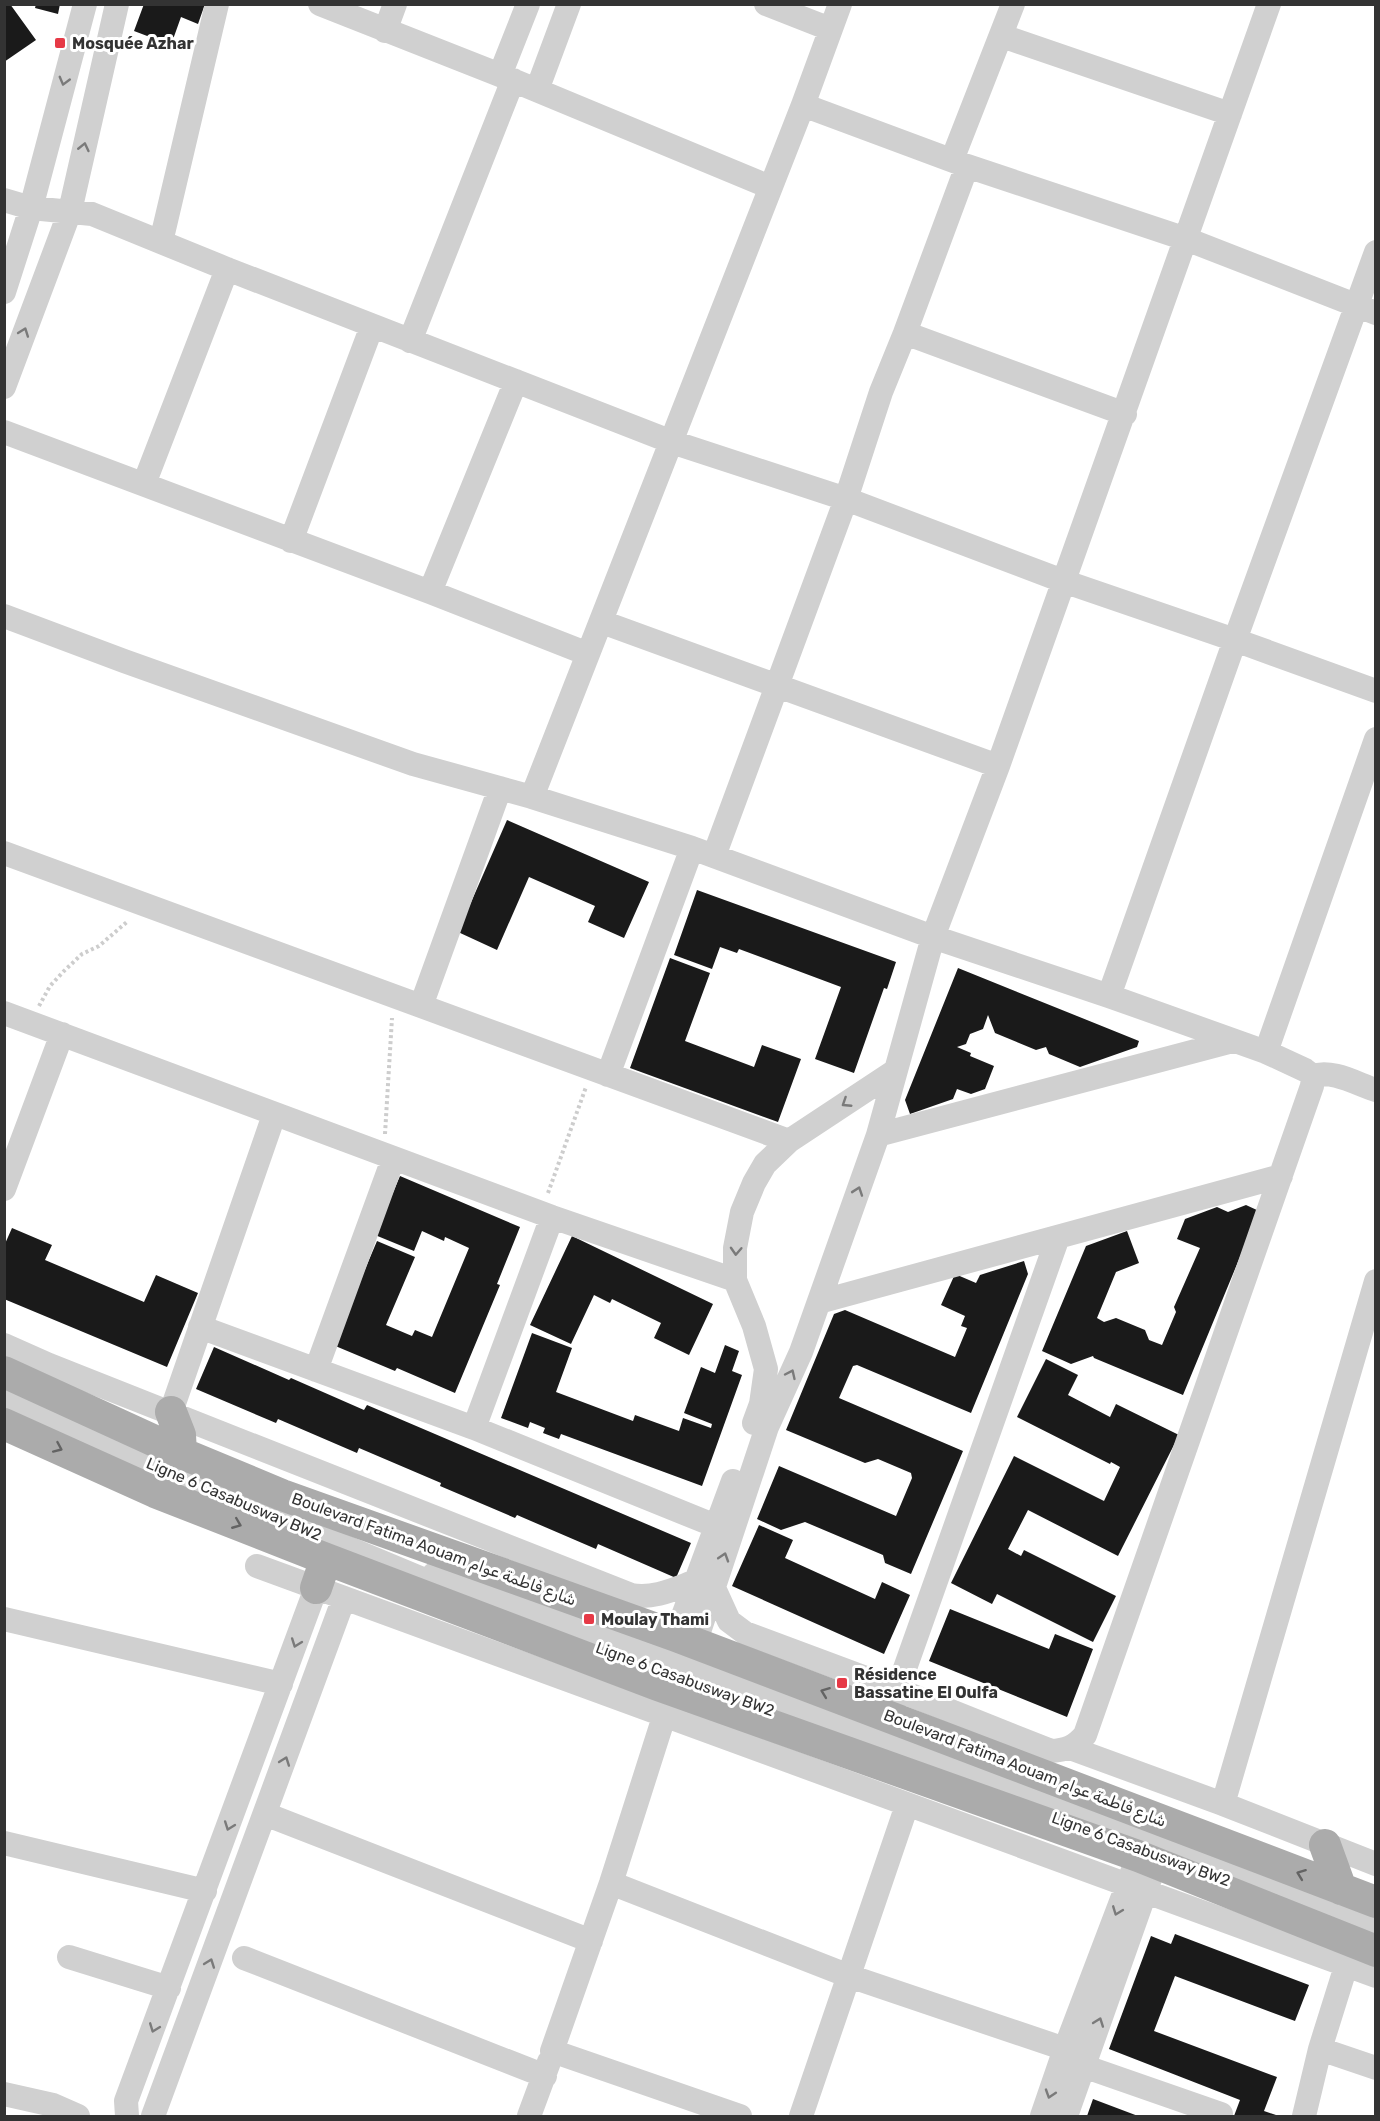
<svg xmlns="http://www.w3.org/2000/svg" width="1380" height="2121" font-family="Rubik,Vazirmatn,sans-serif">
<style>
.building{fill:#1a1a1a}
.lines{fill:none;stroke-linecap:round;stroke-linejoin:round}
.path{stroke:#cdcdcd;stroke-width:4;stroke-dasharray:3 3;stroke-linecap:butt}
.minor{stroke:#d0d0d0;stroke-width:24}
.major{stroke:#ababab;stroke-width:32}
.oneway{stroke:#7a7a7a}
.oneway2{stroke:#636363}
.poi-dot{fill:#e63946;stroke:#fff;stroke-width:2}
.labels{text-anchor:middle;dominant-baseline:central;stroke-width:6;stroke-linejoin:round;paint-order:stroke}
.poi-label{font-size:16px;font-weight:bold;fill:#333;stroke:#fff;text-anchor:start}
.street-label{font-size:16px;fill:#333;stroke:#fff}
</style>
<rect width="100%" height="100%" fill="#fff"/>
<path class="building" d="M4 4H10L36 40 4 62Z
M36 4H60L58 14 35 8Z
M144 4H205L198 24 181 17 171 45 134 31Z
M507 820 649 882 624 938 588 922 595 906 529 877 497 950 458 932Z
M697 890 896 962 887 989 884 988 854 1073 815 1059 841 987 739 949 737 953 720 947 712 969 674 955Z
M670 958 710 973 685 1041 754 1067 762 1045 801 1059 778 1122 630 1068Z
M958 968 1139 1041 1137 1047 1080 1067 1049 1054 1046 1047 1036 1050 995 1033 988 1015 983 1029 970 1034 966 1044 957 1047 971 1053 970 1056 994 1066 985 1089 971 1094 957 1089 953 1099 910 1114 905 1100Z
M400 1176 520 1227 497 1284 500 1285 455 1393 397 1368 395 1371 333 1345 377 1241 415 1257 386 1325 412 1336 415 1330 432 1337 469 1248 445 1237 444 1241 422 1231 414 1251 375 1235Z
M1246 1205 1259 1211 1183 1395 1094 1358 1093 1356 1071 1364 1042 1351 1086 1246 1127 1231 1139 1263 1116 1272 1097 1318 1104 1322 1116 1318 1145 1330 1149 1340 1162 1345 1176 1312 1174 1307 1200 1248 1177 1239 1185 1219 1217 1207 1228 1212Z
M12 1228 52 1245 45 1260 144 1302 156 1275 198 1293 167 1367 4 1299V1246Z
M572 1236 713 1304 689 1355 654 1338 661 1323 612 1299 610 1303 594 1295 571 1344 530 1325Z
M1024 1261 1028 1274 971 1413 857 1365 853 1366 839 1398 963 1451 911 1574 885 1563 883 1555 805 1522 781 1530 757 1519 779 1466 896 1516 912 1478 911 1473 878 1459 865 1463 786 1430 834 1314 845 1310 955 1357 967 1328 961 1326 965 1316 941 1305 955 1274 976 1283 980 1275Z
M532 1333 572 1348 556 1392 633 1421 635 1415 679 1431 683 1418 711 1428 712 1424 684 1413 701 1367 715 1373 725 1345 739 1351 732 1371 742 1375 702 1486 561 1434 559 1439 543 1433 545 1428 530 1422 528 1428 501 1418Z
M214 1347 289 1380 291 1378 364 1410 367 1405 691 1543 676 1578 598 1544 596 1549 517 1515 515 1518 440 1486 441 1483 359 1448 357 1453 278 1419 276 1423 196 1389Z
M1046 1359 1078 1375 1068 1395 1110 1417 1116 1404 1179 1435 1118 1556 1028 1510 1008 1549 1021 1556 1024 1550 1116 1596 1093 1642 997 1594 992 1604 951 1583 1014 1456 1104 1501 1120 1467 1111 1462 1110 1464 1017 1417Z
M759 1525 793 1540 785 1558 875 1599 882 1582 910 1595 884 1654 732 1586Z
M950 1609 1049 1649 1055 1634 1093 1649 1067 1717 929 1661Z
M1175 1934 1309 1985 1295 2021 1175 1976 1154 2031 1277 2077 1264 2111 1279 2116H1234L1240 2100 1109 2049 1151 1936 1171 1944Z
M1093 2099 1138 2116H1087Z"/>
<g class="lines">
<path class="path" d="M39 1006 50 986 64 971 82 954 99 946 128 921
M385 1134 392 1018
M548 1193 586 1087"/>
<path class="minor" d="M320 4 500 75 770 187
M766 4 830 29
M385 31 395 4
M1002 36 1230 114
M500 75 528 4
M537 90 569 4
M803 105 967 166 1186 239 1376 313
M952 160 1013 4
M4 200 31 208 92 214 227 269 672 442 846 499 1063 581 1235 640 1376 691
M161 242 217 4
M4 292 31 208 85 4
M905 333 1125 414
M410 341 513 80
M4 387 70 211 117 4
M4 432 430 592 588 654
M144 484 227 269
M291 541 372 326
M430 592 516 381
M4 616 124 661 413 764 532 797 692 848 933 937 1109 996 1266 1052 1305 1070 1313 1076
M602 622 998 766
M532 797 803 105 840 4
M4 853 789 1141
M714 856 846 499 881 392 905 333 967 166
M1109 996 1235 640 1376 252
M421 1006 500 788
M4 1013 552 1217 735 1280
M1266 1052 1376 739
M608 1075 692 848
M1313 1076C1332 1069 1357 1084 1376 1090
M878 1135 1233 1041
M4 1189 62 1034
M819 1302 1281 1176
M200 1327 474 1428 716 1526
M4 1345 49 1365 631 1595C655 1599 674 1589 696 1581
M316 1370 393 1159
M4 1399 190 1482 449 1590
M171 1412 274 1115
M754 1423 761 1404 766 1369 754 1326 735 1280V1248L742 1212 754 1183 765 1164 789 1141 895 1071
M474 1428 552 1217
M257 1566 1376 1976
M434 1574 1376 1928
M714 1588 729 1621 745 1633 898 1690 1051 1751C1066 1750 1075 1747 1085 1735L1312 1086 1313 1076
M4 1619 281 1684
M670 1651 733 1481
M679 1692 767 1427 801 1352 878 1135 933 937 998 766 1269 4
M669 1701 611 1883 552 2051 740 2116
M892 1705 1058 1237
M1070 1748 1223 1804 1376 1864
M1223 1804 1376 1281
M265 1814 591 1941
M4 1843 205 1891
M611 1883 849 1976 1065 2049
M69 1957 169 1988
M244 1958 545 2076
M1320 2049 1376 2068
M1083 2066 1221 2114
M4 2094 53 2105 78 2116
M127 2116 126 2101 316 1588
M153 2116 344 1598
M529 2116 549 2062
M801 2116 907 1805
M1042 2116 1065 2049 1133 1870
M1066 2116 1150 1879
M1304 2116 1320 2049 1346 1966"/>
<path class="major" d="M4 1372 181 1453 282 1495 676 1636 1376 1902
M171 1412 180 1435 181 1453
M4 1424 155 1492 326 1559 658 1685 1138 1856 1376 1951
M316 1588 326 1559
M1325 1845 1341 1889"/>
</g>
<defs><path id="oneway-chevron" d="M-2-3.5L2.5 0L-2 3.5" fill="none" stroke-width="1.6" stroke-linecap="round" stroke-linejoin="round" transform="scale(1.5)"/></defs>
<g class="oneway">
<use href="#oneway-chevron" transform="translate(64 81) rotate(105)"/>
<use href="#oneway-chevron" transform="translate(84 147) rotate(-77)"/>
<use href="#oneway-chevron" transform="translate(24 332) rotate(-70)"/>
<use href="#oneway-chevron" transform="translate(846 1103) rotate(147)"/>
<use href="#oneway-chevron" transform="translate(858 1191) rotate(-71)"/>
<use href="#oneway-chevron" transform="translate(736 1251) rotate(93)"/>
<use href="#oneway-chevron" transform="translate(791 1374) rotate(-65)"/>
<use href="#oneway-chevron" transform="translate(724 1557) rotate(-72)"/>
<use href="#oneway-chevron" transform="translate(296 1643) rotate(110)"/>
<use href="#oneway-chevron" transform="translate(285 1761) rotate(-70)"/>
<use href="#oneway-chevron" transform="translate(229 1826) rotate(110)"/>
<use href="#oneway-chevron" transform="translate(1117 1911) rotate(111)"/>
<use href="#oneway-chevron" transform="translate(210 1963) rotate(-70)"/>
<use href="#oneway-chevron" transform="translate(1099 2022) rotate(-70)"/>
<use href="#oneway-chevron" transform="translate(154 2028) rotate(111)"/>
<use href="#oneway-chevron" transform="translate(1050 2094) rotate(108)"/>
</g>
<g class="oneway2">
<use href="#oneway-chevron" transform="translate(58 1448) rotate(24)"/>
<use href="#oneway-chevron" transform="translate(237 1524) rotate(22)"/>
<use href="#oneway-chevron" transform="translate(825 1692) rotate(-159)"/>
<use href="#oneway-chevron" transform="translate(1301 1874) rotate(-159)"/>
</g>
<g class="poi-dot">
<rect x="54" y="37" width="12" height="12" rx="3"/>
<rect x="583" y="1613" width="12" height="12" rx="3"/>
<rect x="836" y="1677" width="12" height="12" rx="3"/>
</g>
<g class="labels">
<g class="poi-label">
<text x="72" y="43">Mosquée Azhar</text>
<text x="601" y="1619">Moulay Thami</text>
<text x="854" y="1674">Résidence<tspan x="854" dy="18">Bassatine El Oulfa</tspan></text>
</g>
<g class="street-label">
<text transform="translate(234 1499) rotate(23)">Ligne 6 Casabusway BW2</text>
<text transform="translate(434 1549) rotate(20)">Boulevard Fatima Aouam شارع فاطمة عوام</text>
<text transform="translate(685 1679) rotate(20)">Ligne 6 Casabusway BW2</text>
<text transform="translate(1025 1768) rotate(21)">Boulevard Fatima Aouam شارع فاطمة عوام</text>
<text transform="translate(1141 1849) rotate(20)">Ligne 6 Casabusway BW2</text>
</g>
</g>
<rect width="1380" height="2121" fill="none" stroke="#333333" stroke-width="12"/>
</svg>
